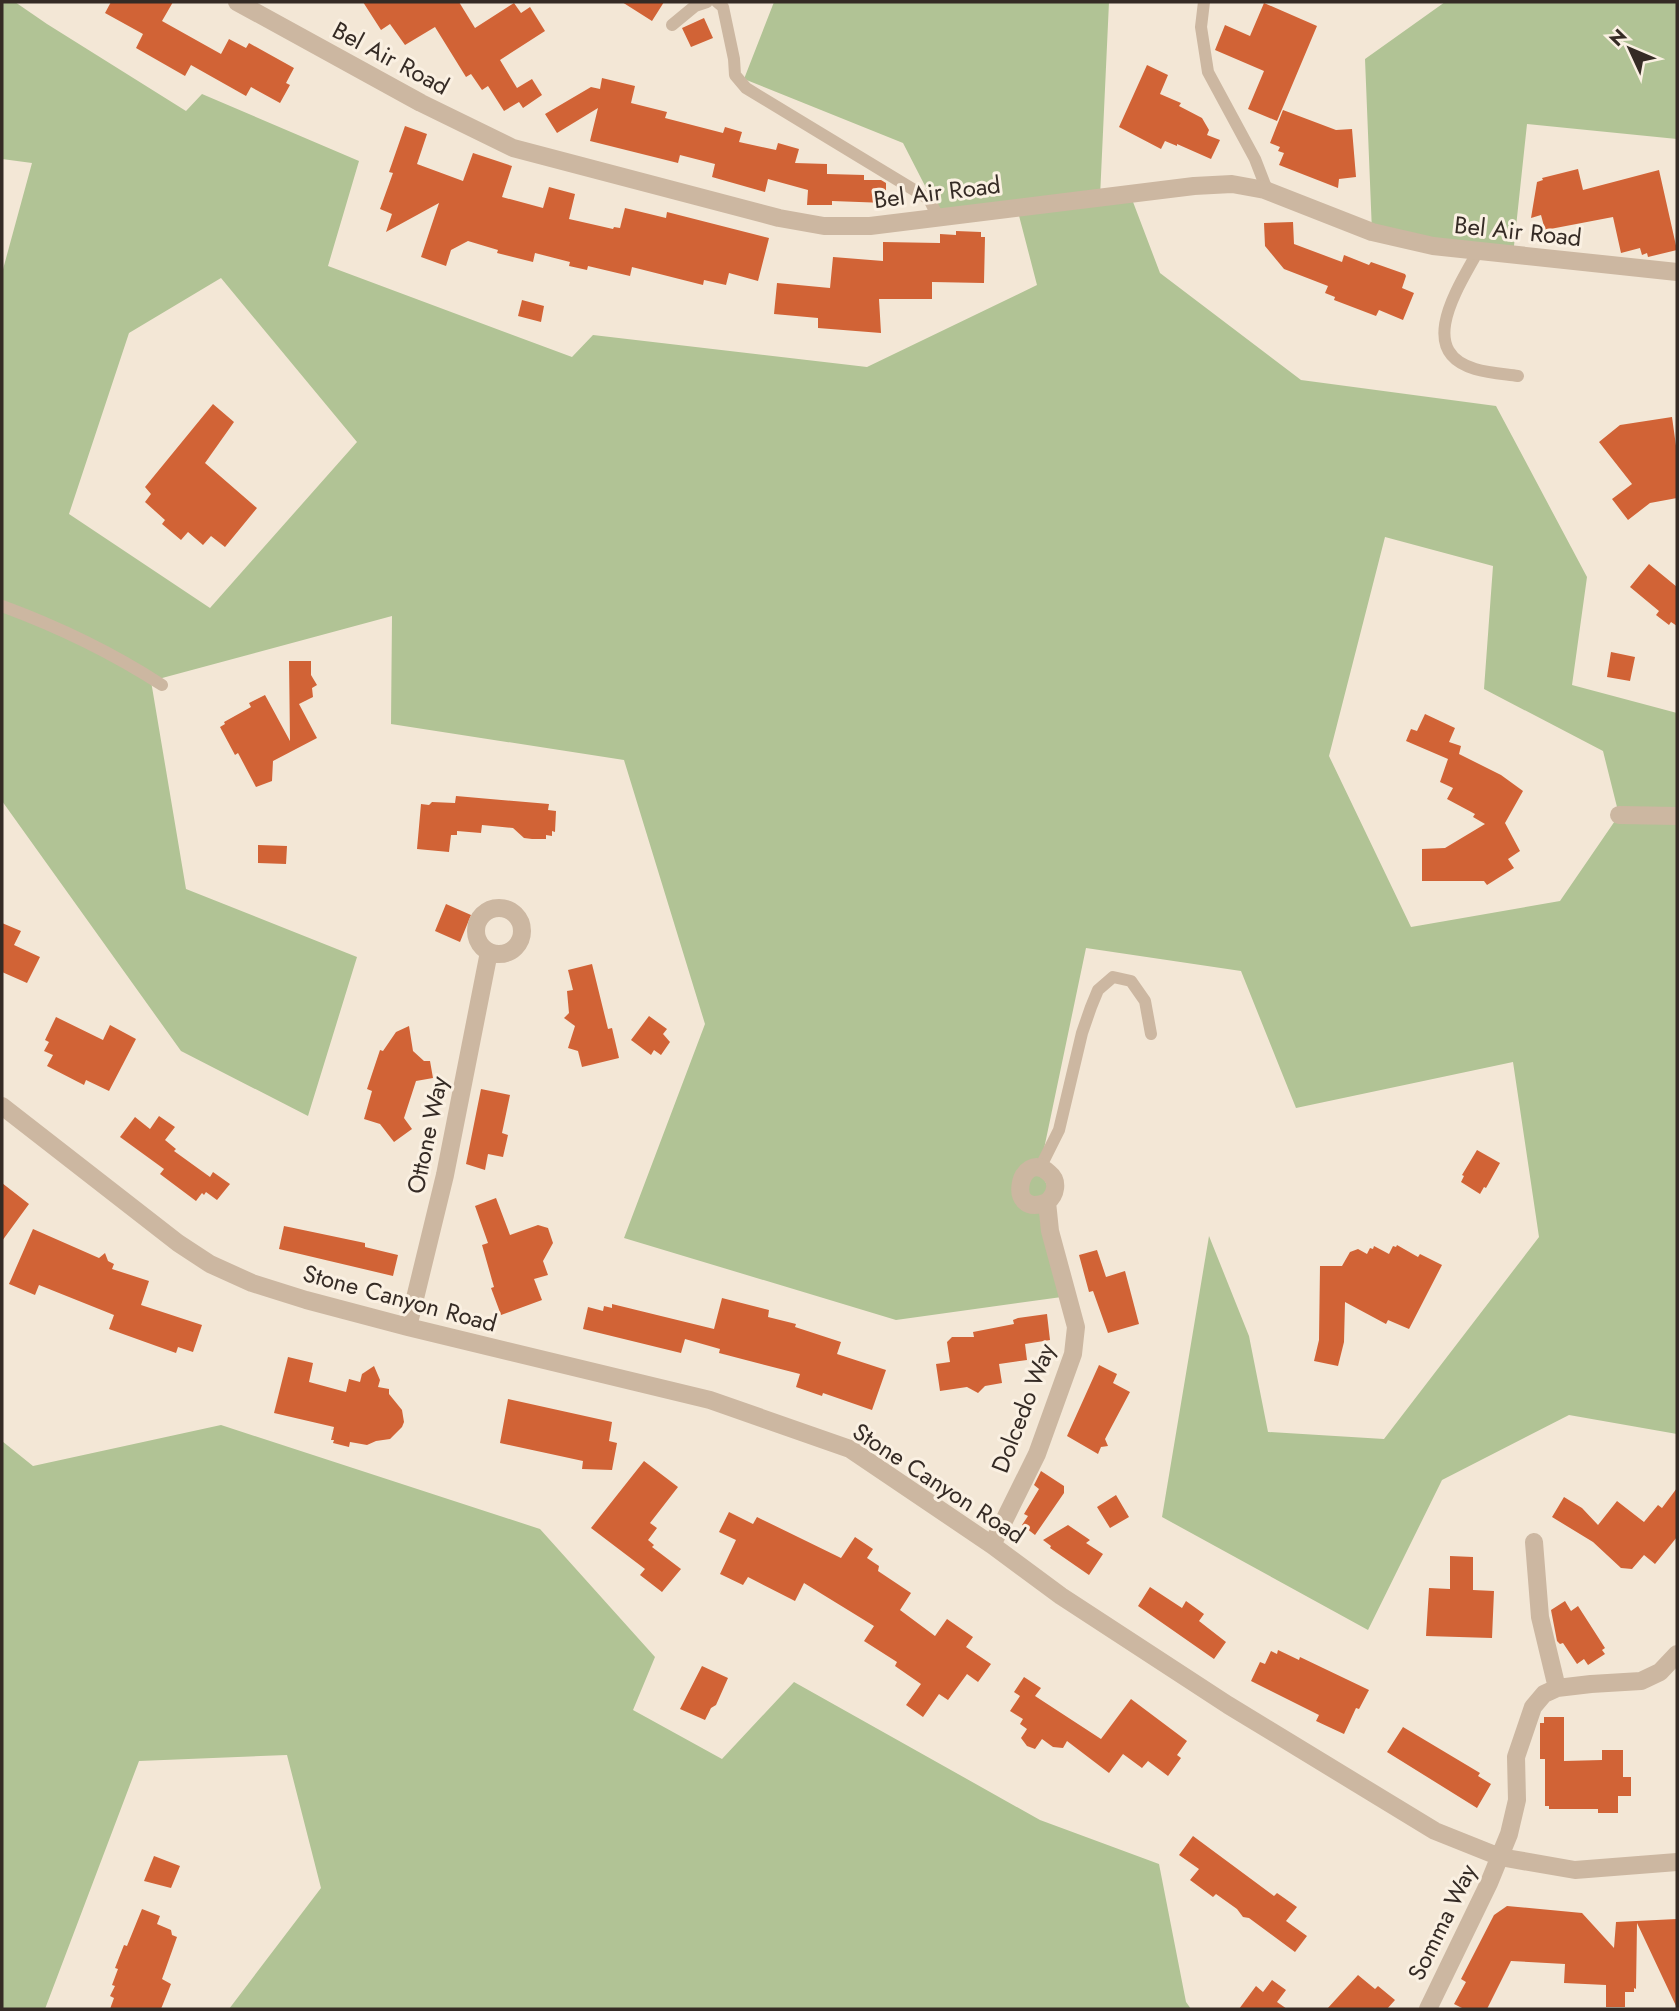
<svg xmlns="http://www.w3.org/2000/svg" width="1679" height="2011" font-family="Jost,sans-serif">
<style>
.green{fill:#b1c395;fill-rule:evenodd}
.building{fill:#d16336}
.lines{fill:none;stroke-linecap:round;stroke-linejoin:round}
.service{stroke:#ccb7a1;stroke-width:12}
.minor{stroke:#ccb7a1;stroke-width:18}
.labels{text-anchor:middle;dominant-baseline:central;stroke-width:6;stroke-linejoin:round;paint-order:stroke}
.street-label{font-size:24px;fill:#352b25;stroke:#faf0e2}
</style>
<rect width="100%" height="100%" fill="#f3e7d6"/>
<path class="green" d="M2 2H15L47 24 186 111 202 94 359 161 328 266 572 357 593 335 867 367 1037 285 1017 208 941 217 903 143 744 79 774 2H1109L1100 197 1130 194 1160 273 1301 380 1496 406 1587 577 1572 685 1677 713V1434L1569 1415 1442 1480 1368 1630 1162 1517 1209 1236 1249 1336 1268 1432 1384 1439 1539 1237 1513 1062 1296 1108 1241 971 1086 948 1040 1168 1052 1198 1069 1296 896 1320 624 1238 705 1024 624 760 391 724 392 616 151 681 186 889 357 957 308 1116 181 1051 2 801V273L32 163 2 159ZM221 278 357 442 210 608 69 514 129 333ZM1385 537 1493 566 1484 689 1603 751 1619 815 1560 901 1411 927 1329 756Z
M1445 2H1677V139L1527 124 1513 255 1372 232 1365 59Z
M221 1425 540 1529 655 1657 633 1710 722 1759 794 1682 1040 1820 1159 1864 1186 2002 1191 2009H229L321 1888 287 1755 139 1761 45 2009H2V1441L33 1466Z"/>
<path class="building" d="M111 2H173L162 21 221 54 229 39 246 48 249 43 294 68 286 83 290 85 280 103 251 87 246 96 191 65 185 76 136 48 143 34 105 13Z
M363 2H459L475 28 514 3 521 13 530 7 545 31 500 60 517 88 532 79 542 95 523 108 519 102 504 111 488 86 482 90 471 74 466 77 435 27 405 45 390 24 381 30Z
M622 2H664L652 21Z
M1264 3 1317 26 1277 121 1248 109 1264 71 1215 50 1225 25 1250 36Z
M704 18 713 38 691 47 682 28Z
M1147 65 1168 75 1160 94 1181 103 1179 106 1202 118 1209 130 1207 135 1220 140 1211 159 1177 144V146L1165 141 1161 149 1119 127Z
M602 78 635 86 631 103 667 112 665 118 723 133 725 127 742 132 739 142 776 150 778 143 799 149 795 163 827 164V174L864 175V180H881L886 183V203L832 201V205H807L808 190 768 179 765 192 712 177 715 164 680 155 678 163 590 141 598 108 557 133 545 114 591 87 600 89Z
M1283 110 1336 130 1352 129 1356 177 1339 179 1338 188 1279 165 1284 153 1278 151 1280 147 1270 143Z
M405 126 427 134 417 164 463 181 473 153 512 166 502 197 543 208 549 187 575 194 569 219 613 229 614 227 620 228 625 208 666 218 667 212 769 238 758 281 729 273 726 285 704 280 703 285 632 267 630 276 588 266 587 270 569 266 570 262 535 253 533 262 497 253 498 250 468 241 451 250 446 266 421 257 439 203 386 232 392 214 380 209 393 173 389 172Z
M1578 169 1583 190 1659 170 1677 250 1648 257 1647 253 1642 255 1640 248 1621 253 1613 217 1545 230 1541 215 1531 218 1537 182 1543 180 1542 178Z
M1293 222 1294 244 1342 262 1344 255 1369 265 1371 262 1405 274 1406 276 1402 288 1414 293 1403 320 1379 310 1376 316 1334 300 1335 297 1325 293 1328 286 1284 269 1265 246 1264 223Z
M956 231 981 232V237H985L984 283 932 282V299H879L881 333 818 328V318L774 314 777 283 830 288 833 257 883 261V242L940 243V234L956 235Z
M522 300 544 306 541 322 518 316Z
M213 404 234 422 205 463 257 508 225 547 211 536 203 545 188 532 181 540 162 524 165 520 145 502 151 494 145 487Z
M1672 417 1677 453V498L1650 503 1628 520 1612 499 1632 484 1599 442 1620 425Z
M1649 564 1677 587V626L1671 622 1669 625 1656 615 1659 611 1630 587Z
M1611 652 1635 657 1630 681 1607 677Z
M289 661H311V675L317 685 312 688 313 697 299 704 317 738 273 761 272 781 256 787 238 753 235 755 220 727 225 724 224 722 251 707 249 703 265 695 290 741Z
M1425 714 1455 728 1449 742 1461 746 1459 754 1501 775 1523 791 1505 823 1520 851 1508 859 1514 868 1487 885 1484 881H1422V849L1445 848 1485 824 1473 817 1475 814 1447 799 1453 788 1440 782 1448 759 1406 741 1411 729 1417 731Z
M456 796 549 804 548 810 556 811 555 832 552 831V836L546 835V839H532L524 838 513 828 482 825 481 833 457 831V835H451L449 852 417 849 421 804 429 805 432 802 455 803Z
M258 845 287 846 286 864 258 863Z
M446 904 471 915 460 942 435 931Z
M2 923 21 931 14 945 40 957 27 983 2 972Z
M592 964 608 1029 612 1028 619 1058 582 1067 578 1051 568 1048 575 1026 564 1018 569 1013 567 991 573 990 568 970Z
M649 1016 667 1029 663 1034 670 1042 661 1055 654 1050 651 1055 631 1040Z
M56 1017 103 1040 110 1025 136 1039 109 1091 86 1080 84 1085 47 1066 53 1055 44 1051 49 1042 45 1040Z
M409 1026 413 1051 424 1061H430L433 1078 416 1081 404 1118 412 1129 394 1142 380 1124 364 1119 372 1091 367 1089 380 1050 383 1051 396 1032Z
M481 1089 510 1095 502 1133 508 1135 503 1157 488 1154 485 1170 466 1164Z
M159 1116 175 1127 165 1140 176 1149 174 1151 210 1177 213 1172 230 1184 217 1200 206 1192 204 1195 202 1193 196 1201 160 1174 164 1169 120 1137 135 1117 150 1129Z
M1477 1150 1500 1163 1486 1188 1484 1187 1480 1194 1461 1182 1464 1176 1462 1175Z
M2 1183 29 1204 2 1241Z
M496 1198 510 1235 538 1225 548 1228 553 1243 543 1261 548 1275 534 1279 542 1300 501 1315 491 1288 494 1287 482 1245 488 1243 475 1206Z
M284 1226 365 1243V1247L398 1255 393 1276 279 1249Z
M33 1229 99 1258 105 1253 108 1261 114 1264 112 1269 149 1281 141 1305 202 1325 193 1352 178 1347 176 1353 109 1329 114 1315 39 1285 35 1295 9 1284Z
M1397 1245 1418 1257 1420 1254 1442 1265 1409 1329 1388 1320 1386 1324 1345 1302 1344 1342 1338 1366 1314 1361 1319 1340 1320 1266H1342L1350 1252 1358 1249 1367 1254 1370 1248 1373 1249 1374 1246 1389 1254 1393 1246 1396 1247Z
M1097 1250 1106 1277 1125 1271 1139 1324 1108 1333 1093 1291 1089 1292 1079 1255Z
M722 1298 769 1310 768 1317 796 1324 795 1327 841 1342 837 1354 886 1370 872 1410 823 1393 822 1396 796 1387 800 1374 719 1353 720 1349 685 1339 681 1353 583 1329 588 1307 603 1311 604 1306 612 1308V1304L714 1329Z
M1047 1314 1050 1340 1025 1344 1027 1360 999 1364 1002 1383 985 1386 978 1393 967 1387 940 1391 936 1364 950 1362 947 1342 952 1337H974L973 1332 1014 1324 1013 1320 1018 1318Z
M288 1357 313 1363 309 1382 346 1392 349 1379 360 1382 362 1374 374 1366 380 1380 378 1387 389 1389V1394L402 1410 404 1422 402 1427 390 1439 376 1441 367 1445 350 1442 349 1447 333 1443 334 1440H331L334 1427 274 1413Z
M1099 1365 1117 1374 1113 1383 1130 1392 1105 1439 1108 1446 1101 1447 1098 1454 1067 1436Z
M508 1399 612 1422 609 1441 617 1443 612 1470 582 1469 583 1461 500 1443Z
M644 1461 678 1487 650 1523 657 1528 648 1540 654 1545 652 1547 681 1569 662 1592 640 1575 645 1569 591 1528Z
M1041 1471 1064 1486V1493L1035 1535 1022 1525 1028 1516 1024 1514 1039 1489 1034 1485Z
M1677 1488V1537L1655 1564 1644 1555 1632 1569 1621 1568 1593 1542 1552 1517 1564 1497 1582 1508 1598 1525 1617 1501 1644 1522 1658 1505 1662 1508Z
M1116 1495 1129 1517 1110 1528 1097 1507Z
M729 1512 753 1524 757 1517 841 1558 855 1537 873 1549 867 1558 879 1566 878 1571 911 1593 900 1610 935 1636 947 1619 973 1637 966 1647 991 1664 978 1682 967 1674 948 1700 939 1694 923 1717 906 1705 921 1684 895 1666 897 1662 864 1641 874 1626 804 1583 795 1601 748 1577 743 1585 720 1574 736 1540 719 1532Z
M1068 1525 1090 1540 1086 1543 1103 1554 1089 1575 1050 1548 1051 1546 1043 1540Z
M1450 1556 1473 1557V1590L1494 1591 1492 1638 1426 1636 1429 1588 1450 1589Z
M1150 1587 1182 1608 1186 1601 1204 1614 1199 1621 1226 1642 1214 1659 1138 1606Z
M1565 1601 1571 1611 1578 1606 1605 1648 1602 1650 1605 1654 1588 1665 1584 1659 1577 1664 1563 1643 1560 1644 1557 1641 1551 1610Z
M1278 1650 1299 1660 1300 1657 1369 1690 1359 1709 1356 1708 1344 1734 1316 1721 1319 1715 1251 1681 1260 1662 1265 1664 1271 1651 1277 1654Z
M702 1666 728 1678 716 1705 711 1708 705 1720 680 1709Z
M1024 1677 1041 1688 1035 1696 1101 1739 1131 1699 1187 1741 1177 1755 1181 1758 1168 1776 1148 1761 1142 1768 1123 1754 1109 1773 1067 1741 1063 1748 1053 1747 1042 1739 1035 1749 1027 1746 1021 1738 1027 1729 1020 1724 1023 1719 1010 1711 1020 1696 1014 1692Z
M1544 1717H1564V1761L1602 1760V1750H1623V1777H1631V1796H1618V1813H1598V1809H1549V1806H1545V1759H1540V1723H1544Z
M1403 1727 1480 1773 1478 1776 1491 1784 1477 1808 1387 1752Z
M1193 1836 1274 1896 1277 1893 1297 1907 1286 1921 1307 1936 1295 1952 1249 1918 1243 1917 1237 1909 1216 1894 1213 1897 1190 1880 1199 1869 1179 1855Z
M154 1856 180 1866 171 1888 144 1881Z
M1507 1906 1582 1913 1614 1948 1616 1922 1677 1919V2008L1637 1923 1636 1989 1634 1988V1992H1625V2007H1606V1985L1564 1983 1565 1964 1511 1961 1487 2009H1464L1454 2004 1466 1982 1461 1979 1494 1915Z
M142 1909 160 1916 157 1924 171 1930 172 1935 177 1937 162 1979 171 1984 161 2009H110L114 1998 110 1996 115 1986 112 1985 118 1969 115 1968 124 1945 127 1946Z
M1358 1975 1375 1989 1378 1986 1395 2000 1387 2009H1327Z
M1272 1980 1286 1990 1277 2002 1287 2009H1239L1256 1986 1263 1992Z"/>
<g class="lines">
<path class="service" d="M717 2 723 7 734 59 735 75 746 88 929 199 938 217
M1204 2 1201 27 1208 72 1255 159 1267 190
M672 25 695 6 707 2
M1478 251C1460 285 1414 351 1475 369 1489 373 1504 374 1518 376
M2 606C59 627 111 652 162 685
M1040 1168 1059 1130 1082 1033 1091 1007 1098 990 1113 977 1131 981 1145 1001 1151 1034"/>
<path class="minor" d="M237 2 421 103 513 148 779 218 824 226H870L1194 186 1232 184 1265 190 1372 232 1433 246 1677 272
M1619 815 1677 816
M476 931a23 23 0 1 1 46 0a23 23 0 1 1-46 0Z
M2 1106 178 1243 210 1264 252 1283 306 1300 408 1327 710 1400 850 1449 992 1545 1061 1596 1228 1705 1435 1831 1500 1857 1575 1870 1677 1862
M408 1327 445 1175 489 952
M1534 1542 1540 1617 1557 1688
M992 1545 1037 1454 1073 1354 1076 1327 1050 1231 1047 1202C1056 1195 1059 1181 1049 1173 1019 1147 1004 1220 1047 1202
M1428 2009 1489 1883 1509 1834 1517 1800 1516 1757 1533 1707 1544 1694 1557 1688 1591 1684 1641 1681 1660 1672 1677 1654"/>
</g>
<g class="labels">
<g class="street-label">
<text transform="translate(391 58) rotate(28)">Bel Air Road</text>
<text transform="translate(937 192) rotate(-7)">Bel Air Road</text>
<text transform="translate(1518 231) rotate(6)">Bel Air Road</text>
<text transform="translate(427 1135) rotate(-78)">Ottone Way</text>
<text transform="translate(400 1298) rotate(15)">Stone Canyon Road</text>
<text transform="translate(1023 1408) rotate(-69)">Dolcedo Way</text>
<text transform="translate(939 1483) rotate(33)">Stone Canyon Road</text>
<text transform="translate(1442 1922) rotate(-64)">Somma Way</text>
</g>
</g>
<rect width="1679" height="2011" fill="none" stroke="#352b25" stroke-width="7"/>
<g transform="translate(1630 49) rotate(314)" stroke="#faf0e2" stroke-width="5" paint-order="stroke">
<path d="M0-5L12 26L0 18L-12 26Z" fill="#352b25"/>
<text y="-10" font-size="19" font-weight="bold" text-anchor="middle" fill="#352b25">N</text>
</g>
</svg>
